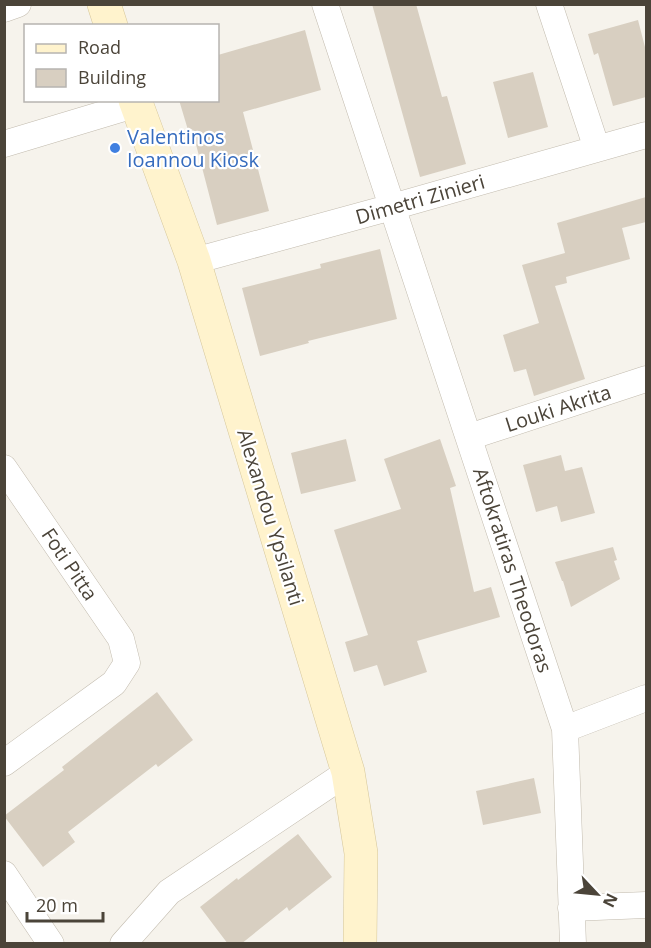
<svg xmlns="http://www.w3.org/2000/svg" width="651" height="948" font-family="'Open Sans',sans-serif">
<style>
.building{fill:#d8cfc1}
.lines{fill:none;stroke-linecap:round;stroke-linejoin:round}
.minor-casing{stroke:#c2bbae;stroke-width:27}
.secondary-casing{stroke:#d6c79b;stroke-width:34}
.minor{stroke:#fff;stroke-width:26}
.secondary{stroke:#fff3cd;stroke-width:33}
.shop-dot{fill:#3f7fe0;stroke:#fff;stroke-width:2}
.labels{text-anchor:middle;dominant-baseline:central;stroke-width:4.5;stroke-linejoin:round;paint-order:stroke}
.shop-label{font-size:20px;fill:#366cbe;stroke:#fff;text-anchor:start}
.street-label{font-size:20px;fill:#4b4439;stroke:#fff}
</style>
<rect width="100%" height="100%" fill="#f6f3ec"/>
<path class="building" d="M372 4H416L442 97 447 96 466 164 420 177Z
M638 20 646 51V97L613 106 598 53 594 55 588 34Z
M305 30 321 90 243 112 269 211 217 225 192 129 188 130 179 100H218V55Z
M533 72 548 127 508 138 493 82Z
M646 197V222L622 228 630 259 566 277 567 283 555 286 585 379 534 396 526 369 514 372 503 335 539 323 522 265 565 253 557 223Z
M380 249 397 319 308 341 309 343 260 356 242 288 321 268 320 264Z
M346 439 356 481 301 494 291 453Z
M440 439 456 486 450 488 474 592 491 587 500 617 417 641 427 672 384 686 377 665 354 672 345 642 368 635 334 530 401 509 384 459Z
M561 455 565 471 582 467 595 513 561 522 557 506 536 512 523 465Z
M613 547 617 560 614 561 620 579 571 607 563 581H562L555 562Z
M157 692 193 740 158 767 156 764 68 832 75 842 43 867 4 816 64 770 62 767Z
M534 778 541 813 483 825 476 791Z
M298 834 332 877 289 911 287 907 241 944H228L200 907 237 878 238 880Z"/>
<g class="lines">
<defs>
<path id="minor" d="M325 4 565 729 573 944
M549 4 597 149
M4 9 18 4
M4 144 137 104
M194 261 392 207 646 135
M469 437 646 379
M4 468 121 639 127 663 114 683 4 763
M565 729 646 698
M4 874 51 944
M571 908 646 905
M123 944 169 892 348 772"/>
<path id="secondary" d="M104 4 111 26
M135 100 194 261 348 772 361 853 360 944"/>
</defs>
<use href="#minor" class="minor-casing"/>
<use href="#secondary" class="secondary-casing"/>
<use href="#minor" class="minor"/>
<use href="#secondary" class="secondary"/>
</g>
<circle class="shop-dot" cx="115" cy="148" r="6"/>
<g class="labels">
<g class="shop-label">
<text x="127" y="136">Valentinos<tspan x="127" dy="23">Ioannou Kiosk</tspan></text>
</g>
<g class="street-label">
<text transform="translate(420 199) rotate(-16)">Dimetri Zinieri</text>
<text transform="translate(558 408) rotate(-18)">Louki Akrita</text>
<text transform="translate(271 517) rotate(73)">Alexandou Ypsilanti</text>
<text transform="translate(70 564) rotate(56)">Foti Pitta</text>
<text transform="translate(513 570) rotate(72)">Aftokratiras Theodoras</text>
</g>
</g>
<rect width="651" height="948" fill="none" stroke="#4b4439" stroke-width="12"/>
<rect x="24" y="24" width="195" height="78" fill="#ffffff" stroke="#b7b4b0" stroke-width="1.5"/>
<rect x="36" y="44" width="30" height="9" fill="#fff3cd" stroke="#b7b4b0" stroke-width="1.5"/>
<text x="78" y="54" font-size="18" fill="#4b4439">Road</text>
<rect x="36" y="69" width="30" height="18" fill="#d8cfc1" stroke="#b7b4b0" stroke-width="1.5"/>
<text x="78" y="84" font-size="18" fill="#4b4439">Building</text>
<g transform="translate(597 894) rotate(116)" stroke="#ffffff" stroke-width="4.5" paint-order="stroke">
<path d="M0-4.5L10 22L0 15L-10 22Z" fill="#4b4439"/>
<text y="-9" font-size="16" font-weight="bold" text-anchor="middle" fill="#4b4439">N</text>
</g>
<path d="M27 912v9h76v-9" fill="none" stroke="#4b4439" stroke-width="3"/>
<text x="36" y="912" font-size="18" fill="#4b4439" stroke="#ffffff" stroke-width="4.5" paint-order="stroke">20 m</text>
</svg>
